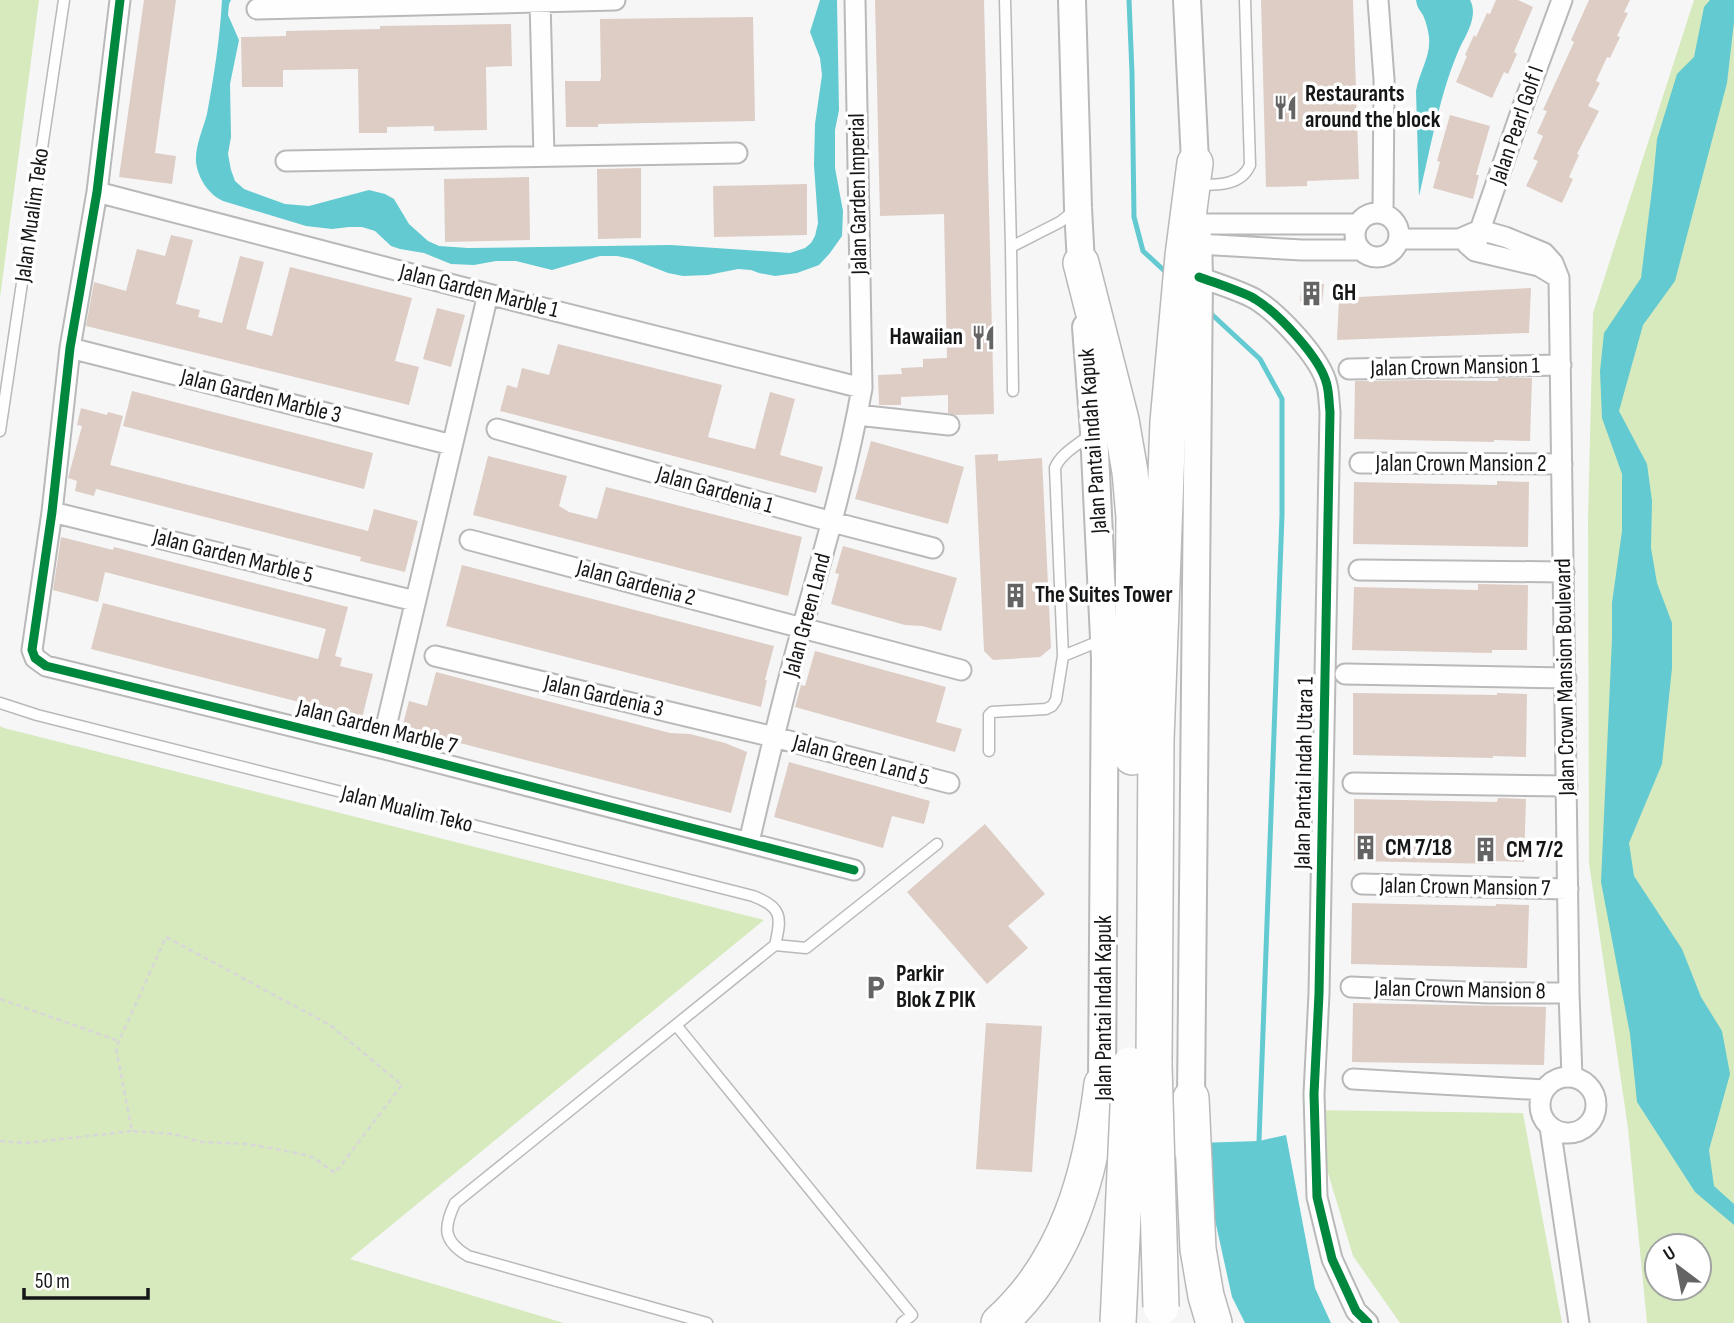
<svg xmlns="http://www.w3.org/2000/svg" width="1734" height="1323" font-family="'Sofia Sans Condensed',sans-serif">
<style>
.green{fill:#d7eabe;fill-rule:evenodd}
.water{fill:#62cad0}
.lines{fill:none;stroke-linecap:round;stroke-linejoin:round}
.stream{stroke:#62cad0;stroke-width:5}
.building{fill:#ddcdc5}
.lane-casing{stroke:#b9b9ba;stroke-width:13}
.street-casing{stroke:#b9b9ba;stroke-width:23}
.secondary-casing{stroke:#b9b9ba;stroke-width:30}
.highway-casing{stroke:#b9b9ba;stroke-width:38}
.path{stroke:#d7d7d8;stroke-width:2.5;stroke-dasharray:5 3.5;stroke-linecap:butt}
.lane{stroke:#fefefe;stroke-width:10}
.street{stroke:#fefefe;stroke-width:19}
.secondary{stroke:#fefefe;stroke-width:26}
.highway{stroke:#fefefe;stroke-width:35}
.highway-bridge-casing{stroke:#b9b9ba;stroke-width:38;stroke-linecap:butt}
.highway-bridge{stroke:#fefefe;stroke-width:35}
.cycleway-casing{stroke:#fff;stroke-width:13}
.cycleway{stroke:#00873e;stroke-width:9}
.labels{text-anchor:middle;dominant-baseline:central;stroke-width:7;stroke-linejoin:round;paint-order:stroke}
.poi-label{font-size:23px;font-weight:bold;fill:#151617;stroke:#fff;text-anchor:start}
.street-label{font-size:23px;fill:#151617;stroke:#fff}
</style>
<rect width="100%" height="100%" fill="#f6f6f7"/>
<path class="green" d="M0 0H39L0 298Z
M1694 0H1734V1323H1647L1628 1128 1589 863 1588 519 1593 313ZM1657 1246H1699V1288H1657Z
M0 726 4 728 764 920 350 1259 564 1323H0Z
M1309 1110 1523 1113 1562 1323H1400L1353 1256Z"/>
<path class="water" d="M222 0H231L229 4 228 15 239 40 230 84 231 137 228 154 231 170 235 181 244 189 285 204 309 206 369 190 385 194 394 199 409 224 428 241 439 246 468 248 671 245 790 253 805 248 811 243 815 236 818 223 814 165 815 124 822 75 820 58 810 32 820 0H837L839 110 835 130V168L843 211 842 236 830 253 819 265 797 273 775 276 759 273 751 270 738 269 708 275 683 276 668 273 632 259 617 256H600L552 270 516 261H496L474 265 451 264 424 253 400 249 391 246 375 231 362 227H349L332 229 306 226 223 201C208 194 198 178 196 162 195 146 203 129 207 114 214 76 220 38 222 0Z
M1416 0H1470C1478 14 1468 32 1461 45 1440 91 1431 147 1419 196L1416 91C1419 72 1431 57 1429 37 1428 29 1426 22 1423 15 1419 9 1417 7 1416 0Z
M1710 0H1734V22L1727 83 1675 281 1643 325 1619 411 1647 464 1652 501 1651 548 1657 583 1672 623V668L1662 764 1629 843 1634 876 1682 949 1701 997 1722 1031 1730 1074 1709 1150 1714 1186 1734 1204V1225L1695 1192 1637 1102 1630 1034 1601 882 1612 639V603L1622 531V474L1602 418 1600 371 1604 333 1641 278 1653 181 1657 139 1677 74 1694 57 1704 7Z
M1286 1135 1315 1288 1331 1323H1245L1232 1297 1198 1143 1259 1141Z"/>
<g class="lines">
<path class="stream" d="M1129 0 1132 73 1134 217 1143 251 1169 275
M1207 310 1260 359 1282 399V515L1259 1141 1260 1146"/>
</g>
<path class="building" d="M144 0H176L155 153 176 156 172 184 119 177Z
M875 0H984L994 414 956 415 948 413V395L901 397V405H879L878 375 902 374 901 368 923 367V359L947 358 944 214 880 216Z
M1261 0H1353L1359 179 1307 181V186L1266 187Z
M1496 0H1518L1533 7 1514 52 1517 54 1508 74 1504 72 1492 98 1456 82 1467 56 1465 55 1474 35 1476 37 1487 13 1490 14Z
M1589 0H1630L1624 12 1628 13 1617 36 1620 37 1610 58 1607 57 1596 81 1600 83 1588 106 1599 111 1577 154 1579 155 1569 177 1573 179 1562 203 1526 186 1538 161 1533 159 1543 136 1537 133 1547 111 1543 110 1574 42 1571 40Z
M753 17 755 121 598 124V127H566L565 81H600L601 77 600 19Z
M511 24 512 66 486 67 487 130 434 131V126L387 127V133H359L358 69 283 70V87H242L241 37 286 36V31L380 29V26Z
M1450 115 1490 126 1476 175H1479L1473 199 1433 188 1440 162 1437 161Z
M641 168V238L598 239 597 169Z
M529 177 530 240 445 242 444 179Z
M807 184V235L714 237 713 186Z
M171 235 193 240 176 304 200 310 198 317 222 323 240 256 264 262 246 329 272 336 290 267 412 298 395 361 419 367 409 405 86 326 94 282 126 291 137 249 165 256Z
M1302 281 1324 284 1322 304 1300 301Z
M1531 288 1529 333 1337 340 1339 298Z
M437 308 465 315 451 367 423 359Z
M558 344 722 385 708 437 755 449 770 392 795 399 780 455 823 467 816 493 500 411 507 385 517 388 522 368 549 375Z
M1498 378H1532L1530 441 1494 440V442L1354 439 1355 381 1421 380 1498 381Z
M132 391 373 453 364 489 123 426Z
M81 408 107 415 108 412 123 416 110 465 368 531 374 509 418 521 405 572 360 561 361 557 96 489 94 496 75 491 77 481 68 478 82 426 77 425Z
M871 441 964 467 948 524 855 499Z
M998 454V461L1042 458 1051 648 1040 657 993 660 984 651 975 455Z
M488 456 567 476 559 506 569 512 597 519 606 487 802 537 788 596 473 515Z
M1497 481 1529 482 1528 547 1353 544 1354 482 1497 485Z
M61 537 113 550 114 547 348 607 335 656 342 658 340 666 373 674 362 718 91 649 103 603 318 659 326 629 105 572 98 602 53 590Z
M843 546 957 578 941 631 922 626 905 625 831 604 839 574 835 573Z
M462 565 774 646 765 680H767L761 707 446 626Z
M1478 584 1528 585 1527 650H1492V653L1352 650 1354 587 1478 590Z
M815 651 946 687 936 722 962 729 955 752 795 707 801 685 805 686Z
M436 672 670 733 690 734 725 743 747 752 731 813 402 728 409 701 427 706Z
M1353 693 1497 695V693L1527 694 1526 757 1493 756V758L1353 755Z
M789 762 930 801 924 824 892 816 883 848 774 817Z
M1498 798 1526 799 1524 862 1495 861V864L1354 861V799L1497 802Z
M985 824 1045 894 1008 926 1028 948 987 984 907 892Z
M1352 903 1496 906V904L1529 905 1527 968 1351 964Z
M1353 1003 1546 1007 1544 1065 1352 1062Z
M986 1023 1042 1026 1032 1172 976 1169Z"/>
<g class="lines">
<defs>
<path id="lane" d="M1005 0 1011 247 1013 391
M1197 185C1217 185 1241 186 1250 165L1245 0
M1011 247 1060 222 1074 211
M0 431 64 0
M1063 656 1055 468C1060 454 1079 444 1091 434
M0 703 37 715 753 896C782 907 782 917 775 945
M989 751V715L992 712 1046 709 1052 706 1056 700 1063 656 1102 640
M676 1025 912 1315 902 1323
M707 1323 468 1256C443 1241 443 1228 455 1203L775 945 806 948 937 844"/>
<path id="street" d="M120 0 97 192 70 348 52 512 32 650 35 658 46 666 381 748 854 870
M540 0 544 156
M1378 0 1384 79 1383 214
M257 9 615 0
M286 161 737 153
M97 192 488 294 862 388
M1355 235a22 22 0 1 1 44 0a22 22 0 1 1-44 0Z
M1197 224H1358
M1399 239H1459L1480 230 1505 237 1544 253 1553 263 1559 278 1569 993 1572 1077
M1198 244 1302 250H1361
M1467 244 1475 251 1539 266 1559 278
M1475 251 1480 230 1523 106 1562 0
M1199 277C1215 283 1241 291 1255 299 1278 313 1321 358 1327 385 1329 393 1329 403 1330 412L1319 994 1314 1094 1317 1197 1332 1259 1356 1311 1368 1323
M70 348 452 445
M1349 369 1561 365
M857 415 949 425
M497 429 832 522 933 548
M1360 463 1562 464
M52 512 415 601
M470 540 961 670
M1359 570 1564 572
M435 656 774 737 949 783
M1345 674 1566 678
M381 748 488 294
M1353 783 1567 786
M749 842C766 769 783 697 803 625 825 547 848 468 862 388L855 0
M1362 884 1568 889
M1351 987 1489 993H1569
M1540 1105a28 28 0 1 1 56 0a28 28 0 1 1-56 0Z
M1353 1079 1544 1090
M1550 1127 1579 1323"/>
<path id="secondary" d="M1072 0 1078 208 1082 282
M1187 0 1196 181
M1086 327 1094 432 1105 659 1102 1084 1103 1103
M1141 1151C1178 1154 1187 1129 1191 1098L1199 277 1198 237"/>
<path id="highway" d="M1081 263 1121 420 1130 472 1134 517 1132 757
M1154 1065 1156 740 1168 422 1183 256 1195 163
M1191 1098 1198 1249 1206 1296 1214 1323
M999 1323C1068 1261 1091 1173 1102 1084"/>
</defs>
<use href="#lane" class="lane-casing"/>
<use href="#street" class="street-casing"/>
<use href="#secondary" class="secondary-casing"/>
<use href="#highway" class="highway-casing"/>
<path class="path" d="M166 937 330 1025 402 1085 335 1173 314 1158 302 1154 248 1144 202 1142 173 1134 132 1131 116 1048Z
M0 999 119 1041
M0 1141 26 1143 132 1131"/>
<use href="#lane" class="lane"/>
<use href="#street" class="street"/>
<use href="#secondary" class="secondary"/>
<use href="#highway" class="highway"/>
<defs>
<path id="highway-bridge" d="M1154 1065 1161 1307
M1118 1323 1130 1065"/>
</defs>
<use href="#highway-bridge" class="highway-bridge-casing"/>
<use href="#highway-bridge" class="highway-bridge"/>
<defs>
<path id="cycleway" d="M120 0 97 192 70 348 52 512 32 650 35 658 46 666 381 748 854 870
M1199 277C1215 283 1241 291 1255 299 1278 313 1321 358 1327 385 1329 393 1329 403 1330 412L1319 994 1314 1094 1317 1197 1332 1259 1356 1311 1368 1323"/>
</defs>
<use href="#cycleway" class="cycleway-casing"/>
<use href="#cycleway" class="cycleway"/>
</g>
<defs>
<symbol id="restaurant-bare" viewBox="-9 -9 18 18"><path d="M-5-6h1v4h1v-4h1v4h1v-4h1v5L-1.5 .5V6h-2V.5L-5-1ZM5-6V6H3V1.5H1.5Q1.5-4 5-6Z" fill="#646465" stroke="#fff" stroke-width="2.5" paint-order="stroke"/></symbol>
<symbol id="building-bare" viewBox="-9 -9 18 18"><path d="M-4-6H4V6H1V3H-1V6H-4ZM-2.5-4.3h1.7v1.8h-1.7ZM.8-4.3h1.7v1.8H.8ZM-2.5-1h1.7V.8h-1.7ZM.8-1h1.7V.8H.8Z" fill="#646465" stroke="#fff" stroke-width="2.5" paint-order="stroke"/></symbol>
<symbol id="parking-bare" viewBox="-9 -9 18 18"><path d="M-3.5-5.5H1a3.5 3.5 0 0 1 0 7H-1V5.5H-3.5ZM-1-3.4V-.6H.8a1.4 1.4 0 0 0 0-2.8Z" fill="#646465" stroke="#fff" stroke-width="2.5" paint-order="stroke"/></symbol>
</defs>
<g fill-rule="evenodd">
<use href="#restaurant-bare" x="1268" y="90" width="35" height="35"/>
<use href="#building-bare" x="1294" y="276" width="35" height="35"/>
<use href="#restaurant-bare" x="966" y="320" width="35" height="35"/>
<use href="#building-bare" x="998" y="578" width="35" height="35"/>
<use href="#building-bare" x="1348" y="830" width="35" height="35"/>
<use href="#building-bare" x="1468" y="832" width="35" height="35"/>
<use href="#parking-bare" x="858" y="970" width="35" height="35"/>
</g>
<g class="labels">
<g class="poi-label">
<text x="1305" y="94">Restaurants<tspan x="1305" dy="26">around the block</tspan></text>
<text x="1332" y="293">GH</text>
<text x="963" y="337" text-anchor="end">Hawaiian</text>
<text x="1035" y="595">The Suites Tower</text>
<text x="1385" y="848">CM 7/18</text>
<text x="1506" y="850">CM 7/2</text>
<text x="896" y="974">Parkir<tspan x="896" dy="26">Blok Z PIK</tspan></text>
</g>
<g class="street-label">
<text transform="translate(1517 125) rotate(-71)">Jalan Pearl Golf I</text>
<text transform="translate(858 194) rotate(-91)">Jalan Garden Imperial</text>
<text transform="translate(32 215) rotate(-82)">Jalan Mualim Teko</text>
<text transform="translate(479 291) rotate(14)">Jalan Garden Marble 1</text>
<text transform="translate(1455 367) rotate(-1)">Jalan Crown Mansion 1</text>
<text transform="translate(261 396) rotate(14)">Jalan Garden Marble 3</text>
<text transform="translate(1093 441) rotate(-94)">Jalan Pantai Indah Kapuk</text>
<text x="1461" y="464">Jalan Crown Mansion 2</text>
<text transform="translate(715 490) rotate(16)">Jalan Gardenia 1</text>
<text transform="translate(233 556) rotate(14)">Jalan Garden Marble 5</text>
<text transform="translate(636 583) rotate(15)">Jalan Gardenia 2</text>
<text transform="translate(807 615) rotate(-75)">Jalan Green Land</text>
<text transform="translate(1565 677) rotate(-91)">Jalan Crown Mansion Boulevard</text>
<text transform="translate(604 696) rotate(13)">Jalan Gardenia 3</text>
<text transform="translate(377 727) rotate(14)">Jalan Garden Marble 7</text>
<text transform="translate(861 760) rotate(15)">Jalan Green Land 5</text>
<text transform="translate(1304 773) rotate(-89)">Jalan Pantai Indah Utara 1</text>
<text transform="translate(407 809) rotate(14)">Jalan Mualim Teko</text>
<text transform="translate(1465 887) rotate(1)">Jalan Crown Mansion 7</text>
<text transform="translate(1460 990) rotate(1)">Jalan Crown Mansion 8</text>
<text transform="translate(1104 1008) rotate(-90)">Jalan Pantai Indah Kapuk</text>
</g>
</g>
<g transform="translate(1678 1267) rotate(328)"><circle r="33" fill="#ffffff" stroke="#a1a2a2" stroke-width="2"/>
<path d="M0-5L12 26L0 18L-12 26Z" fill="#646465"/>
<text y="-10" font-size="19" font-weight="bold" text-anchor="middle" fill="#151617">U</text>
</g>
<path d="M24 1288v10h124v-10" fill="none" stroke="#151617" stroke-width="3.5"/>
<text x="35" y="1288" font-size="21" fill="#151617" stroke="#ffffff" stroke-width="5" paint-order="stroke">50 m</text>
</svg>
